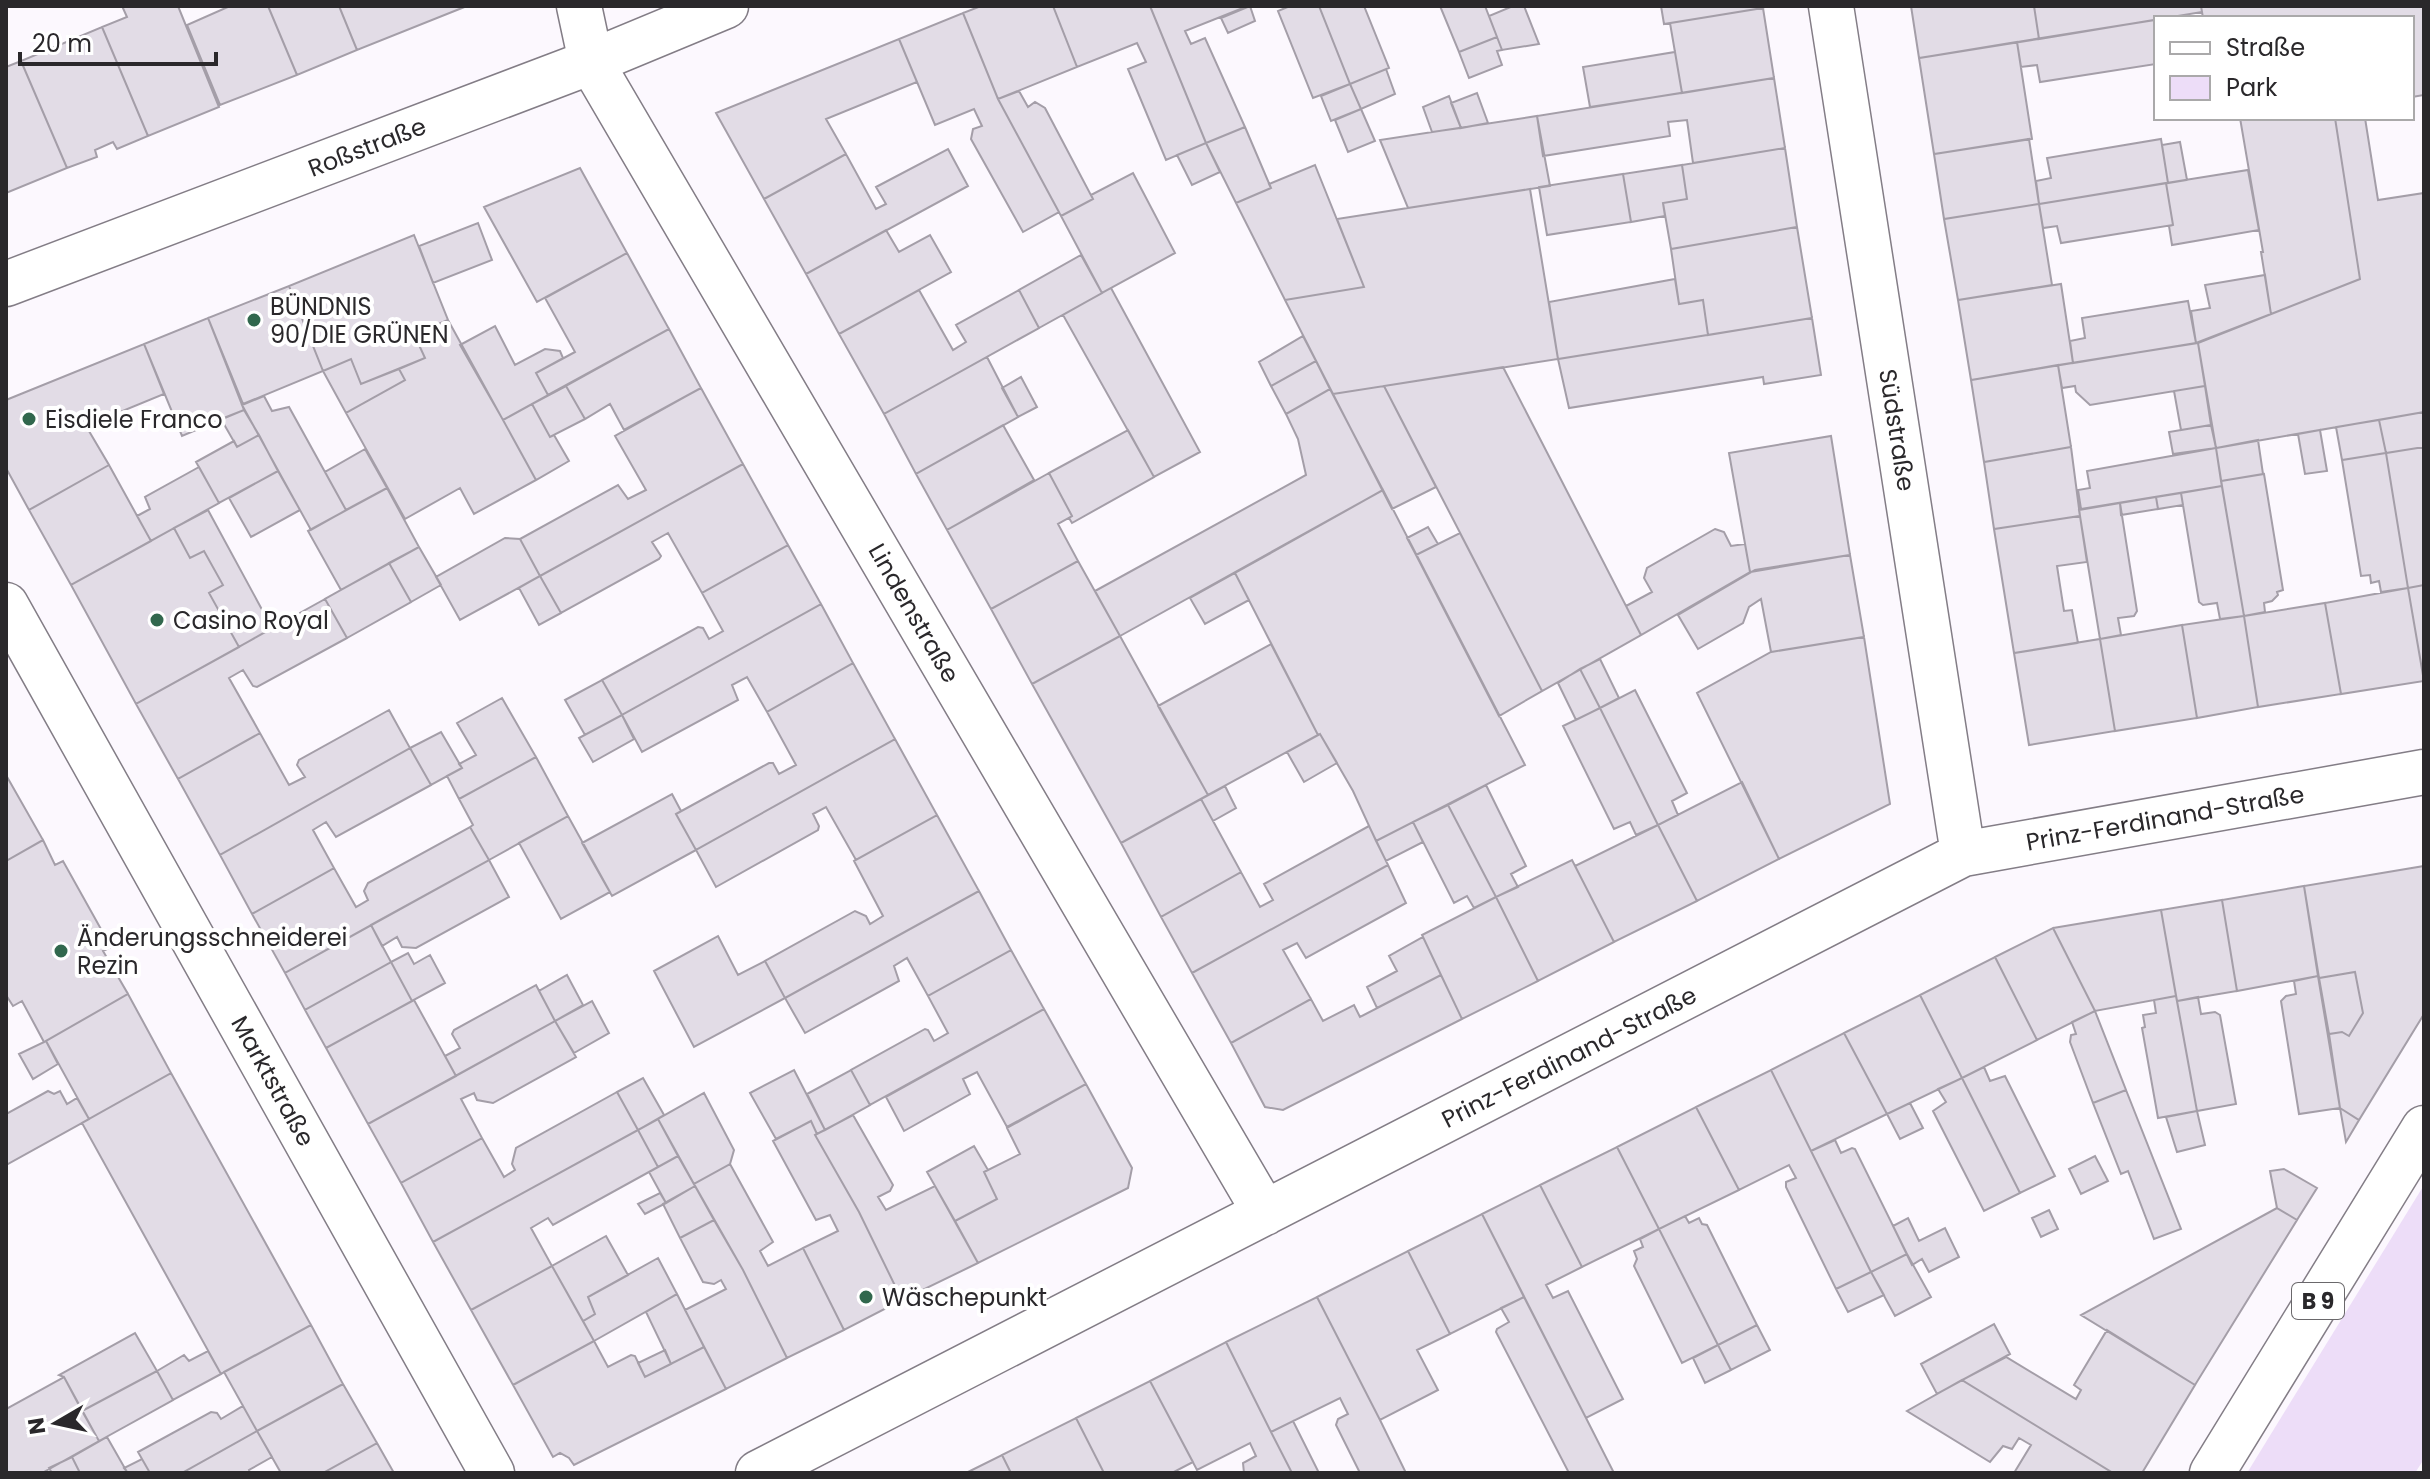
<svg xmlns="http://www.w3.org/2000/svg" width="2430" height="1479" font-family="Poppins,sans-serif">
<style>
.green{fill:#edddf8}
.building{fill:#e2dce6;stroke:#a49ea8;stroke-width:2}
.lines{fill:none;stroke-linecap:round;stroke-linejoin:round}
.minor-casing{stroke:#837d86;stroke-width:47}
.major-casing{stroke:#837d86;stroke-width:47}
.minor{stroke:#fff;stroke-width:44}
.major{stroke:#fff;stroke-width:44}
.poi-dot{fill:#31674d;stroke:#fff;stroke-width:3}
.labels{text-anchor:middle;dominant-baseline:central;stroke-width:8;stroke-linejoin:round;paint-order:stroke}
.shield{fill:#fff;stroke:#6a686b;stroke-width:2}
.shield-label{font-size:22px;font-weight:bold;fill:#2a282b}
.street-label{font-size:24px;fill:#2a282b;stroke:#fff}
.poi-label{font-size:24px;fill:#2a282b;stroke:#fff;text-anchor:start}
</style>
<rect width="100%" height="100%" fill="#fcf8fe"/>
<path class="green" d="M2424 1185V1459L2415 1473H2247Z"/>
<path class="building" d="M122 6H178L219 107 148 136 102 27 127 17Z
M230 6H268L297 75 220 105 187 25Z
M268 6H339L357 50 297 75Z
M339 6H467L357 50Z
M981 6H1053L1077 67 998 99 963 13Z
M1053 6H1150L1206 143 1166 160 1128 69 1146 62 1137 43 1077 67Z
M1150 6H1248L1185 31 1191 44 1205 38 1245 127 1206 143Z
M1250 6 1255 21 1228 33 1221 18Z
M1290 6H1319L1350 84 1313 98 1278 11Z
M1319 6H1364L1389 68 1350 84Z
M1440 6H1485L1497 37 1459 52Z
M1513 6H1524L1539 44 1502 50 1489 16Z
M1661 6H1762L1763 8 1664 24Z
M1911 6H2034L2039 39 1919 58Z
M2034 6H2201L2202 12 2039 39Z
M2201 6H2424V95L2412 97V18H2203Z
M1763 8 1774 78 1682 93 1670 23Z
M963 13 998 99 1059 212 1023 232 971 139 973 129 982 126 974 109 935 125 899 39Z
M2155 20 2156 64 2040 82 2037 65 2021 67 2017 42Z
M102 27 148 136 117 149 113 142 95 150 97 157 67 168 21 61Z
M1497 37 1502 50 1497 51 1502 65 1469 78 1459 52Z
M899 39 917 82 826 119 846 154 764 199 716 113Z
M2017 42 2032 139 1934 154 1919 58Z
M1675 52 1682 93 1590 107 1583 67Z
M21 61 67 168 6 193V67Z
M1386 69 1395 94 1361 109 1350 84Z
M1774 78 1785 148 1693 163 1687 120 1668 122 1670 136 1543 156 1537 116Z
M1350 84 1361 109 1331 121 1321 96Z
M1019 91 1028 107 1035 102 1045 108 1093 199 1061 216 998 99Z
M1477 93 1488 123 1461 128 1451 103Z
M1449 96 1461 128 1432 132 1423 107Z
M1361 109 1375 141 1348 152 1335 120Z
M1537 116 1550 186 1408 208 1380 140Z
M2240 118H2335L2360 279 2271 314 2261 252H2263Z
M2335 118H2365L2378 200 2424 193V412L2216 448 2198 343 2360 279Z
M1245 127 1271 188 1236 203 1206 143Z
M2029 139 2039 204 1944 219 1934 154Z
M2161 139 2168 183 2039 204 2036 181 2051 178 2047 158Z
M2180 142 2187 180 2168 183 2162 145Z
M1206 143 1220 172 1192 185 1177 155Z
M1785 148 1797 227 1671 249 1663 203 1687 199 1682 165Z
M948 149 968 186 806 274 764 199 846 154 876 209 886 204 876 187Z
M1315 165 1364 287 1285 300 1236 203 1271 188 1269 184Z
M1682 165 1687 199 1663 203 1665 216 1631 222 1623 174Z
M580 168 627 253 537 302 484 207Z
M2248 170 2259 230 2172 245 2169 226 2173 225 2166 183Z
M1133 173 1175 253 1102 293 1061 216 1093 199 1091 195Z
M1623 174 1631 222 1547 235 1539 187Z
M2166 183 2173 225 2061 243 2057 226 2043 228 2039 204Z
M1530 189 1558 359 1333 394 1285 300 1364 287 1337 219Z
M2039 204 2052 285 1958 300 1944 219Z
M478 223 492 260 433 283 419 246Z
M1797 227 1812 318 1708 335 1703 300 1679 304 1671 249Z
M886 230 899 252 930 235 951 272 839 334 806 274Z
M414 235 448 320 414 334 425 358 361 384 351 359 323 371 289 286Z
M627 253 669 329 548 395 536 373 575 352 545 298Z
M1081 255 1102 293 1039 328 1019 290Z
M2265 275 2271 314 2196 343 2191 311 2210 308 2205 285Z
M1675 279 1679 304 1703 300 1708 335 1558 359 1549 302Z
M2061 284 2073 363 1971 380 1958 300Z
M289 286 323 371 243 404 208 318Z
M1111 288 1200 452 1154 477 1063 315Z
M919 290 953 350 966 342 956 325 1019 290 1039 328 884 414 839 334Z
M2188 301 2196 343 2073 363 2070 341 2085 338 2082 318Z
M208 318 244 410 182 436 144 344Z
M1812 318 1821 375 1764 384 1763 377 1569 408 1558 359Z
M448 320 536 480 474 514 460 488 405 519 346 413 405 380 399 369 425 358 414 334Z
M495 326 515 365 545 349 560 351 563 358 536 373 548 395 503 420 460 345Z
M669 329 701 388 624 430 610 404 585 419 566 386Z
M1303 336 1316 361 1271 386 1259 362Z
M2198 343 2205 386 2090 405 2076 392 2075 386 2062 388 2058 365Z
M144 344 164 394 86 426 109 465 29 510 6 468V400Z
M987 357 1018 417 916 474 884 414Z
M351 359 361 384 399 369 405 380 346 413 323 371Z
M1316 361 1330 389 1286 414 1271 386Z
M2058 365 2071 447 1984 462 1971 380Z
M1503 367 1641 635 1542 691 1384 386Z
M1021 377 1037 407 1018 417 1002 388Z
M566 386 585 419 550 437 532 404Z
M1384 386 1436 487 1392 509 1333 394Z
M2205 386 2211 425 2181 430 2174 391Z
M701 388 743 464 540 576 520 539 618 485 628 499 646 490 615 436Z
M1330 389 1383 490 1120 636 1095 591 1306 475 1298 439 1286 414Z
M264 396 272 411 289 407 346 510 311 530 242 405Z
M532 404 550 437 554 435 569 461 536 480 503 420Z
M244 410 259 435 237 447 221 419Z
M2424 412V447L2386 453 2379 420Z
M2379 420 2386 453 2342 460 2336 427Z
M1003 425 1034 480 947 530 916 474Z
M2211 425 2216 448 2173 454 2169 432Z
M1128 430 1154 477 1072 523 1069 518 1072 516 1049 473Z
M2320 430 2327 471 2305 474 2298 434Z
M259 435 278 471 219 503 196 462 234 441 237 447Z
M1831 436 1850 555 1750 572 1729 453Z
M2258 440 2263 474 2221 481 2216 448Z
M2071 447 2080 516 1994 529 1984 462Z
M2424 447V585L2408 588 2386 453Z
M2216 448 2222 486 2081 509 2078 490 2090 488 2087 471Z
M365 449 387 488 346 510 325 472Z
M2386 453 2408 588 2381 592 2379 581 2371 583 2370 575 2361 576 2342 460Z
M743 464 788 545 702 593 668 533 652 542 661 556 659 559 561 613 540 576Z
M109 465 151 541 71 585 29 510Z
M199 467 219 503 151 541 137 516 150 509 145 497Z
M278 471 300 510 251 537 229 498Z
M1049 473 1072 516 1058 524 1078 561 991 609 947 530Z
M2264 474 2283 590 2277 592 2278 595 2272 601 2264 603 2265 612 2244 616 2221 481Z
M2222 486 2244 616 2220 619 2217 603 2203 605 2199 602 2181 493Z
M387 488 419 547 341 590 308 531Z
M1383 490 1525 765 1376 841 1353 791 1320 734 1318 735 1235 573Z
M2181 493 2183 505 2158 509 2156 497Z
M2156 497 2158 509 2121 515 2120 503Z
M2120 503 2137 611 2134 616 2118 618 2121 635 2100 639 2079 510Z
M208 510 272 628 239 647 209 593 223 585 204 551 190 558 174 528Z
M2080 516 2087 562 2057 566 2064 611 2072 610 2078 643 2014 653 1994 529Z
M1428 527 1438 544 1416 555 1407 538Z
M174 528 190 558 204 551 223 585 209 593 239 647 136 704 71 585Z
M1715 529 1724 532 1731 546 1745 544 1750 572 1641 635 1626 606 1652 592 1644 578 1647 568Z
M1460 533 1542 691 1499 716 1416 555Z
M505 538 520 539 540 576 460 620 436 577Z
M788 545 821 604 622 715 602 680 698 627 703 628 709 639 723 631 702 593Z
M419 547 441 585 411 602 389 563Z
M1850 555 1864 637 1771 652 1761 599 1749 607 1743 623 1698 649 1678 615 1755 570Z
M1078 561 1120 636 1032 684 991 609Z
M389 563 411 602 347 638 325 599Z
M1235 573 1249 600 1205 624 1190 598Z
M540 576 561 613 539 625 519 588Z
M2424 585V681L2408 588Z
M2408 588 2424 681 2341 694 2325 603Z
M325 599 347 638 257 687 253 686 243 670 229 678 260 733 178 779 136 704Z
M2325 603 2341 694 2258 707 2244 616Z
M821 604 853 663 767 712 747 677 732 685 738 700 642 752 622 715Z
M2244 616 2258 707 2197 718 2182 625Z
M2182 625 2197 718 2115 731 2100 639Z
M1120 636 1208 795 1121 843 1032 684Z
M1864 637 1890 804 1779 859 1697 693 1771 652Z
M2100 639 2115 731 2029 745 2014 653Z
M1271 644 1318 735 1208 795 1158 706Z
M1600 659 1619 698 1600 708 1580 669Z
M853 663 895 739 696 850 676 814 769 763H773L779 774 796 765 767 712Z
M1580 669 1600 708 1576 720 1558 683Z
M602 680 622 715 585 735 565 700Z
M1635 690 1687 793 1672 801 1678 815 1658 825 1600 708Z
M502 698 536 757 459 799 447 776 462 768 459 764 476 755 457 723Z
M1600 708 1658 825 1636 835 1630 822 1614 829 1563 726Z
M389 710 410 748 220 855 178 779 260 733 289 785 305 777 297 765 299 760Z
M622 715 634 739 593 762 579 738Z
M441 732 462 768 431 785 410 748Z
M1320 734 1337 763 1304 782 1287 752Z
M895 739 937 815 856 860 826 807 813 814 819 826 818 830 716 887 696 850Z
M410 748 431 785 336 837 326 822 313 830 334 868 252 914 220 855Z
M536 757 568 816 489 860 470 827 473 825 459 799Z
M6 775 43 840 6 861Z
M1742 782 1779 859 1697 901 1658 825Z
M1486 785 1526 866 1511 874 1518 887 1496 897 1448 805Z
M1225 786 1236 808 1213 821 1201 799Z
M672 794 681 811 676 814 696 850 612 896 582 843Z
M1201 799 1241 872 1161 917 1121 843Z
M1448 805 1496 897 1474 908 1467 896 1454 903 1413 822Z
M937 815 979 891 785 998 765 961 855 911 866 916 870 924 883 916 854 861Z
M568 816 610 892 561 919 519 843Z
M1413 822 1423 842 1386 861 1376 841Z
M1658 825 1697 901 1614 942 1575 866Z
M1369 826 1388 865 1192 973 1161 917 1241 872 1260 907 1273 900 1264 884Z
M470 827 489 860 285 973 252 914 334 868 356 907 368 900 364 891 368 883Z
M43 840 55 865 63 861 92 913 111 947 103 951 128 994 44 1042 22 1001 13 1006 6 995V861Z
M489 860 509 897 416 948 402 947 397 937 382 946 371 925Z
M1572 860 1614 942 1538 981 1496 897Z
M1388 865 1406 903 1306 958 1297 943 1283 950 1311 999 1231 1043 1192 973Z
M2424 866V1014L2359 1120 2340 1108 2329 1034 2342 1032 2349 1036 2363 1013 2355 972 2319 978 2304 886Z
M2304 886 2318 976 2237 991 2222 900Z
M979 891 1011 950 928 996 907 958 894 966 899 981 805 1033 785 998Z
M1496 897 1538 981 1462 1019 1422 935Z
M2222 900 2237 991 2177 1001 2161 910Z
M2161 910 2176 996 2095 1011 2053 928Z
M371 925 391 962 305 1010 285 973Z
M2053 928 2095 1011 2037 1040 1995 957Z
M718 936 738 975 765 961 785 998 694 1047 654 971Z
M1423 937 1441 975 1377 1008 1367 987 1397 971 1389 956Z
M1011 950 1044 1009 870 1105 851 1070 925 1029 928 1030 934 1041 948 1033 928 996Z
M408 953 414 964 430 955 445 983 412 1001 391 962Z
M1995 957 2037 1040 1962 1078 1920 995Z
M391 962 412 1001 326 1048 305 1010Z
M2355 972 2363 1013 2349 1036 2342 1032 2329 1034 2319 978Z
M567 975 583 1005 555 1021 539 991Z
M1441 975 1462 1019 1283 1110 1265 1107 1231 1043 1311 999 1323 1021 1354 1005 1360 1017Z
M2318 976 2340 1108 2299 1114 2281 1001 2286 996 2296 994 2294 981Z
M536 985 555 1021 456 1076 445 1056 460 1048 452 1034 454 1030Z
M128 994 171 1073 89 1119 46 1041Z
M1920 995 1962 1078 1887 1114 1844 1033Z
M2176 996 2197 1111 2158 1118 2142 1028 2145 1027 2143 1015 2156 1013 2154 1000Z
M2198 997 2201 1014 2215 1012 2220 1015 2236 1104 2197 1111 2177 1001Z
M414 1000 456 1076 368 1124 326 1048Z
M592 1001 609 1033 574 1053 555 1021Z
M1044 1009 1086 1084 1007 1127 977 1072 963 1079 970 1094 904 1131 886 1097Z
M2095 1011 2126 1090 2093 1103 2070 1042 2071 1035 2076 1034 2072 1022Z
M555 1021 576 1057 493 1103 477 1100 474 1093 461 1099 482 1138 401 1183 368 1124Z
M1844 1033 1887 1114 1811 1151 1771 1070Z
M46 1041 58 1064 33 1079 19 1054Z
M1984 1067 1990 1081 2005 1076 2055 1176 2020 1193 1962 1078Z
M794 1070 825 1130 817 1134 811 1121 776 1139 750 1093Z
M851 1070 870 1105 825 1130 807 1094Z
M1771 1070 1871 1272 1836 1289 1786 1187V1182L1796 1178 1789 1165 1739 1190 1696 1107Z
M171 1073 311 1325 221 1374 82 1123Z
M643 1078 664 1115 638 1130 617 1092Z
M1962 1078 2020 1193 1984 1211 1933 1111 1946 1102 1938 1089Z
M1086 1084 1132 1168 1128 1188 978 1263 955 1221 997 1199 984 1172 1020 1154 1007 1128Z
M2126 1090 2181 1229 2154 1239 2128 1171 2121 1174 2093 1103Z
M48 1091 54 1094 60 1091 67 1104 77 1098 89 1119 6 1165V1114Z
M617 1092 638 1130 433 1242 401 1183 482 1138 504 1177 515 1170 512 1164 516 1148Z
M704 1093 734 1150 730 1164 694 1184 658 1119Z
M1910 1103 1923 1128 1900 1139 1887 1114Z
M1696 1107 1739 1190 1659 1229 1617 1147Z
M2340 1108 2359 1120 2346 1142Z
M2197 1111 2205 1145 2177 1152 2166 1117Z
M853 1115 893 1185 890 1191 878 1197 886 1210 935 1186 978 1263 902 1300 859 1212 815 1135Z
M658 1119 678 1156 658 1167 638 1130Z
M811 1121 817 1134 815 1135 859 1212 902 1300 844 1330 803 1248 838 1231 830 1215 816 1220 773 1141Z
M638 1130 658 1167 553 1225 548 1218 531 1228 552 1266 471 1310 433 1242Z
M1835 1140 1841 1153 1852 1148 1855 1149 1907 1254 1871 1272 1811 1151Z
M974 1146 988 1170 984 1172 997 1199 955 1221 927 1172Z
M1617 1147 1659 1229 1582 1267 1540 1185Z
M678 1156 695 1186 666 1203 649 1172Z
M2095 1156 2108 1181 2081 1194 2069 1169Z
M730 1164 773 1242 760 1251 768 1266 803 1248 844 1330 787 1358 743 1270 694 1184Z
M2284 1169 2317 1188 2297 1220 2277 1208 2270 1171Z
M1540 1185 1582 1267 1546 1285 1553 1298 1568 1291 1623 1399 1586 1418 1482 1214Z
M695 1186 714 1220 680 1238 663 1204Z
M660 1193 666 1203 645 1214 638 1204Z
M2277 1208 2297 1220 2195 1385 2081 1315Z
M2049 1210 2058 1229 2041 1237 2032 1218Z
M1482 1214 1524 1297 1450 1334 1408 1251Z
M1685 1216 1689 1223 1699 1218 1702 1224 1707 1225 1757 1325 1718 1345 1659 1229Z
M1908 1218 1919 1241 1945 1228 1959 1257 1929 1272 1922 1259 1912 1265 1893 1226Z
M714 1220 743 1270 787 1358 726 1389 685 1310 726 1289 721 1280 714 1284 703 1282 680 1238Z
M1659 1229 1718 1345 1682 1363 1634 1266 1637 1259 1634 1251 1643 1247 1640 1239Z
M606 1236 628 1275 588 1297 595 1314 583 1321 552 1266Z
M1408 1251 1450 1334 1417 1350 1438 1390 1380 1420 1317 1297Z
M1907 1254 1931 1297 1895 1316 1871 1272Z
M658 1258 677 1294 594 1341 583 1321 595 1314 588 1297Z
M552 1266 594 1341 513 1385 471 1310Z
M1871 1272 1884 1295 1848 1312 1836 1289Z
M677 1294 704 1347 671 1364 646 1312Z
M1317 1297 1380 1420 1406 1473H1360L1336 1425 1338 1419 1348 1414 1340 1398 1271 1432 1226 1342Z
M1524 1297 1586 1418 1614 1473H1569L1496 1332 1497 1329 1509 1322 1501 1308Z
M1994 1324 2010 1354 1937 1394 1921 1364Z
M311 1325 343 1384 257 1431 224 1372Z
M1757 1325 1770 1350 1731 1370 1718 1345Z
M2107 1330 2195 1385 2142 1473H2113L1962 1380 2006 1357 2076 1399 2081 1390 2074 1385Z
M135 1333 157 1371 82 1411 64 1377 59 1375Z
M594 1341 608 1367 631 1355 635 1356 645 1377 704 1347 726 1389 574 1465 569 1458 560 1453 553 1457 513 1385Z
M1226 1342 1271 1432 1292 1473H1244L1243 1463 1256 1456 1250 1443 1197 1470 1150 1381Z
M1718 1345 1731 1370 1705 1383 1693 1358Z
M665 1350 671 1364 645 1377 638 1363Z
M208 1351 221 1374 173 1400 157 1371 184 1355 189 1361Z
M157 1371 173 1400 99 1441 82 1411Z
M64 1377 99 1441 42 1473H6V1409Z
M1962 1380 2113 1473H2014L2031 1445 2019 1438 2012 1449 2003 1446 1990 1462 1907 1411Z
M1150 1381 1193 1462 1172 1473H1104L1076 1418Z
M343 1384 377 1443 323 1473H281L257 1431Z
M243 1406 257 1431 182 1473H150L138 1452 211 1412 217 1413 221 1419Z
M1076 1418 1104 1473H1011L1002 1455Z
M1293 1421 1319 1473H1292L1271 1432Z
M257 1431 272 1457 249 1470 250 1473H182Z
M107 1437 127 1472 80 1473 72 1457Z
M377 1443 394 1473H323Z
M1002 1455 1011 1473H966Z
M72 1457 80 1473H52L49 1468Z
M142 1459 150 1473H128L124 1468Z"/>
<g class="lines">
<defs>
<path id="minor" d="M579 6 591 62 1265 1213
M1831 6 1963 854
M6 284 591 62 726 6
M6 605 492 1473
M758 1473 1963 854 2424 772"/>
<path id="major" d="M2212 1473 2424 1128"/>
</defs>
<use href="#minor" class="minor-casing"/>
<use href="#major" class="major-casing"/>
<use href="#minor" class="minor"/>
<use href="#major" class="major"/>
</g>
<g class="poi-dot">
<circle cx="254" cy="320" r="8"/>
<circle cx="29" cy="419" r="8"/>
<circle cx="157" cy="620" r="8"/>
<circle cx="61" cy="951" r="8"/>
<circle cx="866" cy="1297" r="8"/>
</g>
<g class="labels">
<rect class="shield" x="2292" y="1283" width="52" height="36" rx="6"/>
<g class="shield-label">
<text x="2318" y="1301">B 9</text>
</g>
<g class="street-label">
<text transform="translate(367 147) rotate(-21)">Roßstraße</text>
<text transform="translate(1897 430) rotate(81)">Südstraße</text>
<text transform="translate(914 613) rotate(60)">Lindenstraße</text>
<text transform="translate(2165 818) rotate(-10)">Prinz-Ferdinand-Straße</text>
<text transform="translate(1569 1057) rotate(-27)">Prinz-Ferdinand-Straße</text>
<text transform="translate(273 1081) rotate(61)">Marktstraße</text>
</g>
<g class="poi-label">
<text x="270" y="306">BÜNDNIS<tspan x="270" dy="28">90/DIE GRÜNEN</tspan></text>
<text x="45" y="419">Eisdiele Franco</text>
<text x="173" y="620">Casino Royal</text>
<text x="77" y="937">Änderungsschneiderei<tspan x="77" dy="28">Rezin</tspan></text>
<text x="882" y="1297">Wäschepunkt</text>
</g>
</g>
<rect width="2430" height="1479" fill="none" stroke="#2a282b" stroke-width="16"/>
<rect x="2154" y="16" width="260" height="104" fill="#ffffff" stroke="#aaa9aa" stroke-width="2"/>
<rect x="2170" y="42" width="40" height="12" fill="#ffffff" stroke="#aaa9aa" stroke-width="2"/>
<text x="2226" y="56" font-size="24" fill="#2a282b">Straße</text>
<rect x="2170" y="76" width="40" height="24" fill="#edddf8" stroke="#aaa9aa" stroke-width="2"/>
<text x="2226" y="96" font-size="24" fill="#2a282b">Park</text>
<g transform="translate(56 1423) rotate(261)" stroke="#ffffff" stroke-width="6" paint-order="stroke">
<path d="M0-6L14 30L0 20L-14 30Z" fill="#2a282b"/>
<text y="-12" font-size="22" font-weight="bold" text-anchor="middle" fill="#2a282b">N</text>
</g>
<path d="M20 52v12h196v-12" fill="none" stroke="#2a282b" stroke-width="4"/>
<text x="32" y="52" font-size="24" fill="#2a282b" stroke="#ffffff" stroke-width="6" paint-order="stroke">20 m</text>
</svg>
